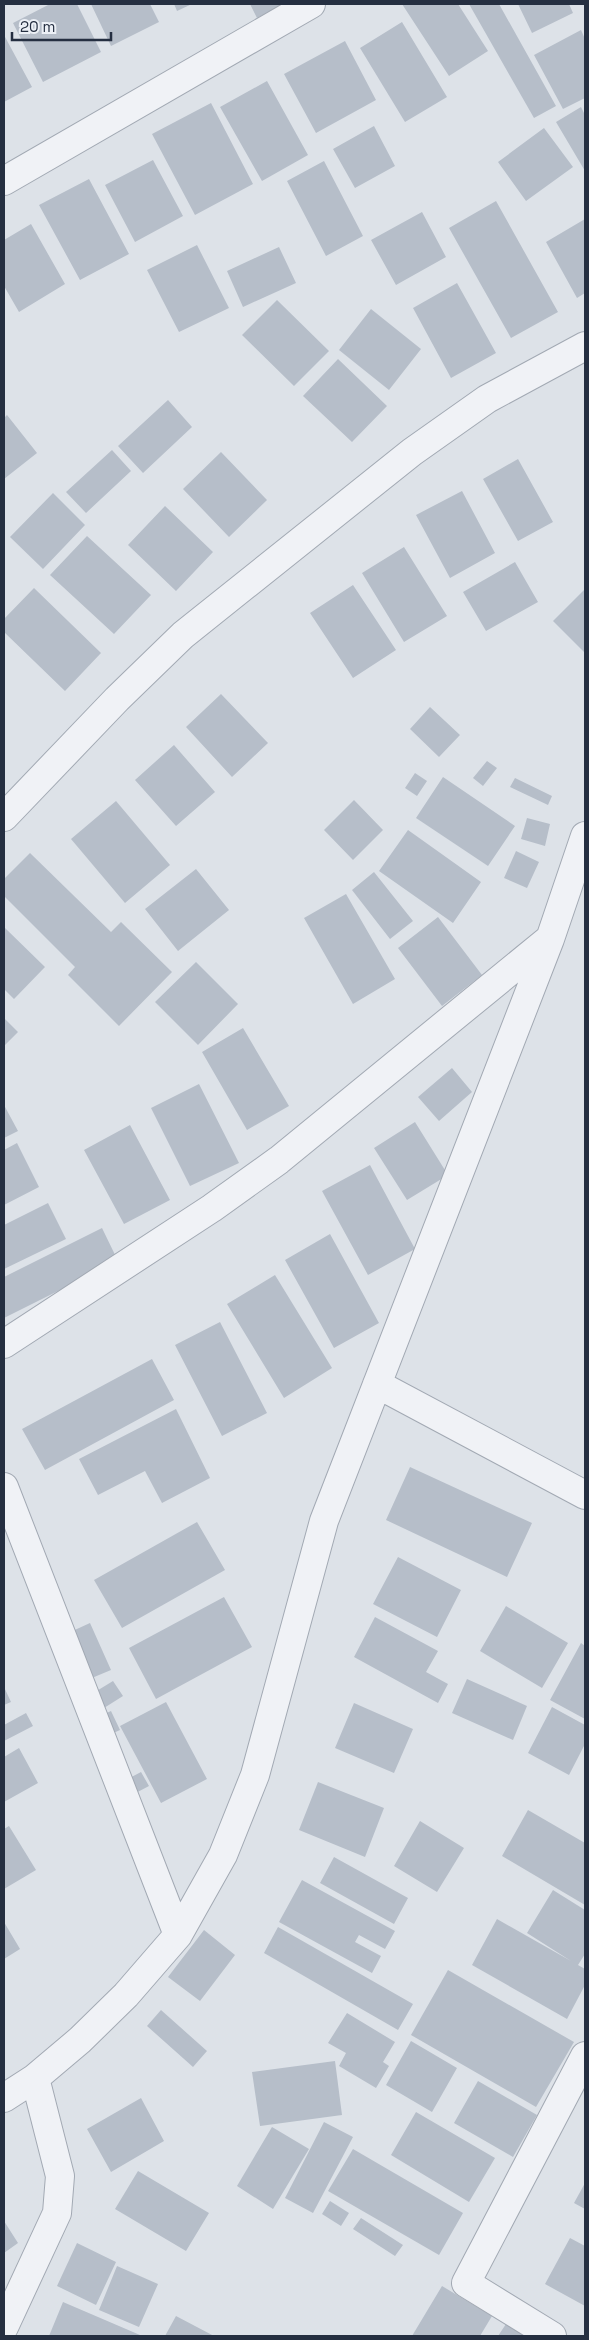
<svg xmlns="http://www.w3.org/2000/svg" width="589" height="2340" font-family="'Space Grotesk',sans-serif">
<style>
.building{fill:#b6bec9}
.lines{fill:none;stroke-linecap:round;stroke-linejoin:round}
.minor-casing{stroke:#a2a9b3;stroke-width:30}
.minor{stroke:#f0f2f6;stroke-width:28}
</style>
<rect width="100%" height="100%" fill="#dde2e8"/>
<path class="building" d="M50 4H77L101 52 43 82 13 23Z
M91 4H150L159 22 111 46Z
M174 4H192L177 11Z
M250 4H283L257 18Z
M402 4H458L488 51 449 76Z
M469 4H499L556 106 534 118Z
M518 4H569L573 13 532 33Z
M402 22 447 97 405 122 360 48Z
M581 30 585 39V98L563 109 534 55Z
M4 35 32 87 4 102Z
M345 41 376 100 316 133 284 74Z
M267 81 308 155 262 181 220 107Z
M211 103 253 184 195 215 152 134Z
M581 107 585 115V171L556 122Z
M374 126 395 166 355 188 333 149Z
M544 128 573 167 526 201 498 162Z
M153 160 183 216 135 242 105 185Z
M324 161 363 236 326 256 287 181Z
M89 179 129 254 80 280 39 205Z
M496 201 558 312 511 338 449 228Z
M422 212 446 257 396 285 371 240Z
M585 219V293L577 298 546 242Z
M31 224 65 284 19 312 4 286V240Z
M197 245 229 308 179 332 147 270Z
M279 247 296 283 243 307 227 271Z
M457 283 496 353 451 378 413 308Z
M277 300 329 351 294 386 242 335Z
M371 309 421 349 389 390 339 350Z
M338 359 387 406 352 442 303 396Z
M168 400 192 427 143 473 118 446Z
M7 415 37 453 4 479V418Z
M112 450 131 471 86 513 66 492Z
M221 452 267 500 229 537 183 489Z
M518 459 553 522 518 541 483 479Z
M462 491 495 553 450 578 416 515Z
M53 493 85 525 43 569 10 537Z
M165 506 213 552 176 591 128 545Z
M87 536 151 595 114 634 50 575Z
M404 547 447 616 404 642 362 573Z
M515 562 538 602 486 631 463 592Z
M353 585 396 650 353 678 310 613Z
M34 588 101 653 65 691 4 632V619Z
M585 589V653L553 621Z
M221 694 268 743 232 777 186 727Z
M430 707 460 735 439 757 410 729Z
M174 745 215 792 176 826 135 780Z
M487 761 497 768 483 786 473 778Z
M415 773 427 781 417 796 405 788Z
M443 777 515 826 488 866 416 818Z
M515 778 552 796 548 805 510 787Z
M354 800 383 830 353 860 324 830Z
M116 801 170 865 125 903 71 839Z
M527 818 550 824 545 846 521 839Z
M408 830 481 882 453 923 379 871Z
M516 851 539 862 527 888 504 878Z
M30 853 111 932 121 922 172 972 119 1026 68 975 75 967 4 896V879Z
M196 869 229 910 178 951 145 909Z
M374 872 413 921 390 939 352 890Z
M346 894 395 979 353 1004 304 918Z
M438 917 482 975 442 1006 398 948Z
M4 927 45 967 14 999 4 989Z
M196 962 238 1004 198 1045 155 1002Z
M4 1018 18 1032 4 1046Z
M243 1028 289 1106 247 1130 202 1052Z
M452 1068 472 1092 439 1121 418 1097Z
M199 1084 239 1163 190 1186 151 1108Z
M4 1105 18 1131 4 1138Z
M415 1122 448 1175 407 1200 374 1148Z
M130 1125 170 1200 124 1224 84 1150Z
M17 1143 39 1187 4 1205V1150Z
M370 1165 415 1249 368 1275 322 1191Z
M48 1203 66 1239 4 1269V1225Z
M102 1228 118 1261 4 1318V1277Z
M330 1234 379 1323 334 1348 285 1260Z
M275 1275 332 1368 284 1398 227 1304Z
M220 1322 267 1413 222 1436 175 1345Z
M152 1359 174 1400 45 1470 22 1429Z
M176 1409 210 1478 162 1503 145 1471 98 1495 79 1459Z
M410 1467 532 1523 507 1577 386 1520Z
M197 1522 225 1570 122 1628 94 1580Z
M398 1557 461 1590 437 1637 373 1604Z
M224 1597 252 1647 156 1699 129 1648Z
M506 1606 568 1643 542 1688 480 1651Z
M375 1617 438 1651 426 1672 448 1684 438 1703 354 1657Z
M90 1623 111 1670 87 1680 66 1634Z
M581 1643 585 1646V1719L550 1700Z
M467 1679 527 1706 513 1740 452 1713Z
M113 1681 123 1696 104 1708 95 1692Z
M4 1687 11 1702 4 1705Z
M166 1702 207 1779 161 1803 120 1726Z
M354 1703 413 1729 394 1773 335 1748Z
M552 1707 585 1725V1744L569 1775 528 1753Z
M111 1711 120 1730 109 1735 100 1716Z
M26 1713 33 1726 4 1741V1725Z
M19 1748 38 1783 4 1802V1757Z
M141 1772 149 1786 130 1796 122 1782Z
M318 1782 384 1808 365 1857 299 1830Z
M528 1810 585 1843V1905L502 1856Z
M420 1821 464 1848 437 1892 394 1866Z
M9 1826 36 1870 4 1889V1829Z
M334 1857 408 1898 394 1924 320 1883Z
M302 1880 395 1931 385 1949 359 1935 355 1942 381 1956 372 1973 279 1922Z
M553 1890 585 1910V1954L578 1965 585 1969V1985L567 2019 472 1965 497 1919 571 1961 527 1933Z
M4 1922 20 1949 4 1959Z
M278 1927 413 2004 398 2030 264 1953Z
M204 1930 235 1955 200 2001 168 1977Z
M448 1970 574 2042 536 2107 411 2035Z
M161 2010 207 2051 193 2067 147 2026Z
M347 2013 395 2042 383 2062 389 2066 376 2088 339 2066 346 2053 328 2043Z
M411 2041 457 2068 432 2112 386 2085Z
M335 2061 342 2115 260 2126 252 2072Z
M478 2081 537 2115 513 2157 454 2123Z
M141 2098 164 2141 111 2172 87 2129Z
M416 2112 495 2158 469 2202 391 2155Z
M324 2122 353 2137 313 2213 285 2198Z
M272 2127 309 2149 273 2209 237 2186Z
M353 2149 463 2213 439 2255 328 2191Z
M138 2171 209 2213 186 2251 115 2209Z
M585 2183V2209L574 2203Z
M330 2201 349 2213 341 2226 322 2214Z
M361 2218 403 2245 395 2256 353 2229Z
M4 2221 18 2243 4 2253Z
M570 2238 585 2246V2306L545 2284Z
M77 2243 116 2262 96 2305 57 2286Z
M117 2266 158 2284 139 2327 99 2310Z
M442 2286 492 2316 480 2336H412Z
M63 2302 140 2335V2336H49Z
M176 2316 214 2336H165Z
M506 2324 526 2336H498Z"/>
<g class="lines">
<defs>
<path id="minor" d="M4 181 311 4
M4 817 117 699 183 635 412 452 487 399 585 346
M4 1344 212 1208 279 1160 548 940
M377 1384 585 1495
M4 1487 178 1935
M4 2098 35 2078 80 2040 126 1995 178 1935 223 1855 255 1775 324 1521 550 939 585 836
M4 2327 57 2213 60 2176 35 2078
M552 2336 466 2283 585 2056"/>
</defs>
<use href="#minor" class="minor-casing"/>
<use href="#minor" class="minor"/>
</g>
<rect width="589" height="2340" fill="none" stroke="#252f41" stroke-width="10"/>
<path d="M12 32v8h99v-8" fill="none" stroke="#252f41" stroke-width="2.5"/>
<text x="20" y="32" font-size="15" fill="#252f41" stroke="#ecf0f6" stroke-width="4" paint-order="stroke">20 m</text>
</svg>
